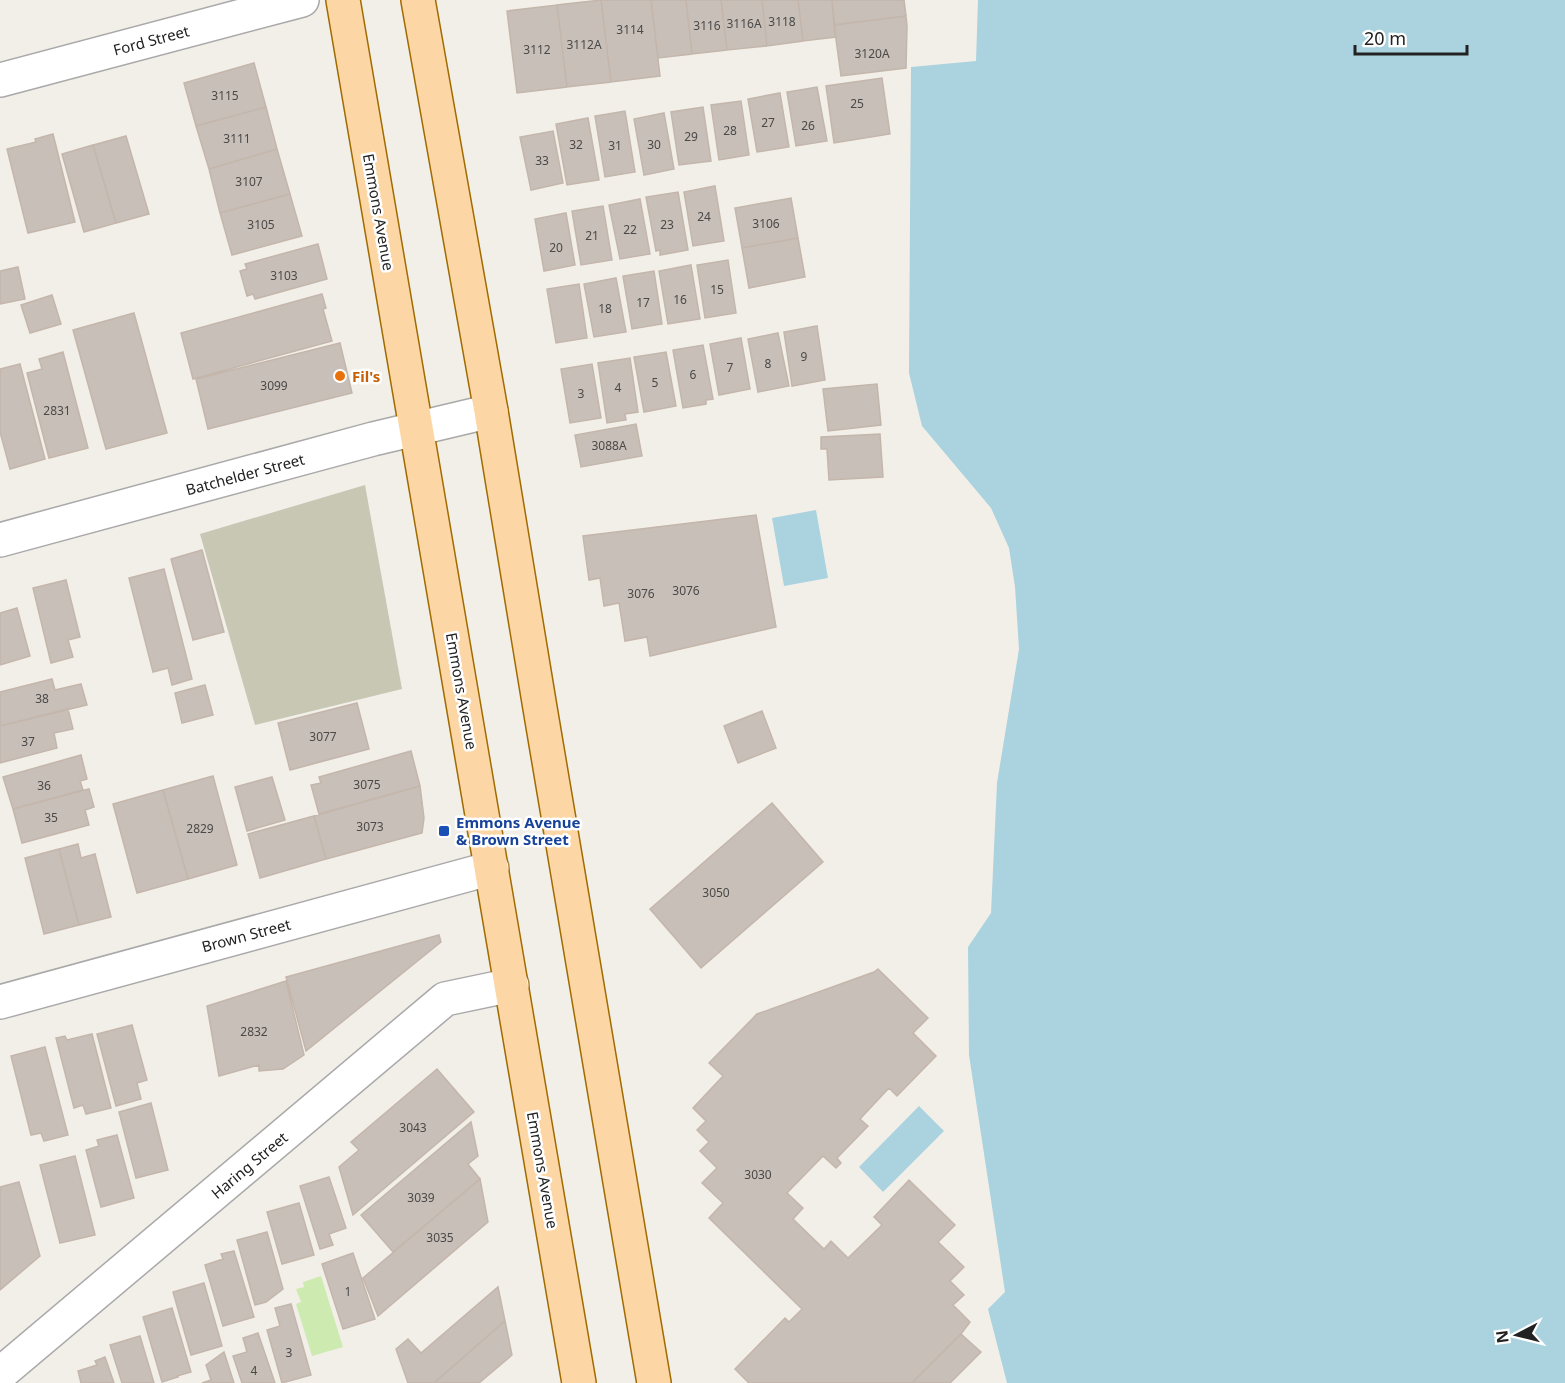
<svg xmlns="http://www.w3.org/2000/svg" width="1565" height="1383" font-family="'Noto Sans',sans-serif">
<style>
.construction{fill:#c7c7b4}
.grass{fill:#cdebb0}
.water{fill:#aad3df}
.building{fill:#c7bfb8;stroke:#c4b6ab;stroke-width:1.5}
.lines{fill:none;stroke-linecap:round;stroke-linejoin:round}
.minor-casing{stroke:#a9a9a9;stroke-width:36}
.major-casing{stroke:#a06b00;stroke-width:36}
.minor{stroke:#fff;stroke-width:33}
.major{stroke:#fcd6a4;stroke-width:33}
.food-dot{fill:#e8710a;stroke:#fff;stroke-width:2}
.transit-dot{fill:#1a4fb4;stroke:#fff;stroke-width:2}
.labels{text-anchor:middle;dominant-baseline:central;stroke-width:5;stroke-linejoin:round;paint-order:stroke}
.number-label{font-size:12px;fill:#4b4948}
.street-label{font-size:15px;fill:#222;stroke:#fff}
.food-label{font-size:15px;font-weight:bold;fill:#c56008;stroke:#fff;text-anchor:start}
.transit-label{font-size:15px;font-weight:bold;fill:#164399;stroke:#fff;text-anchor:start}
</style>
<rect width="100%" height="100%" fill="#f2efe9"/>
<path class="construction" d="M365 485 402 689 255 725 200 534Z"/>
<path class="grass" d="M321 1276 343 1347 312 1356 296 1304 301 1302 296 1289 304 1287 303 1282Z"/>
<path class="water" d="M978 0H1565V1383H1007L988 1309 1005 1292 969 1055 968 947 991 913 997 783 1019 649 1015 587 1009 548 991 508 922 426 909 373 911 67 976 61Z
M816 510 828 578 784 586 772 518Z
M919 1106 944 1131 883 1192 859 1167Z"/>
<path class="building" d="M601 0 611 82 567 87 557 5Z
M601 0H651L660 76 611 82Z
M651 0H686L692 54 658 58Z
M686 0H721L727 50 692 54Z
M721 0H762L767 46 727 50Z
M762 0H798L803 41 767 46Z
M798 0H832L836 37 803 41Z
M832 0H904L906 16 834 25Z
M557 5 567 87 517 93 507 11Z
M906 16 907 26 906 68 841 76 834 25Z
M254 63 266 107 196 126 184 83Z
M882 78 890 134 834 143 826 86Z
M817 87 827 141 796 146 787 92Z
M780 93 789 147 757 152 748 99Z
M741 101 749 155 719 160 711 105Z
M266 107 277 149 209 169 196 126Z
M703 107 711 161 679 165 671 112Z
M625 111 635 172 605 177 595 116Z
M664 113 674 169 644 175 634 119Z
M588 118 599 180 567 185 556 124Z
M553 131 563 183 531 190 520 137Z
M53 134 75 222 28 233 7 149 36 142 35 139Z
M126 136 149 214 116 223 93 145Z
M93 145 116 223 84 232 62 154Z
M277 149 290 194 220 213 209 169Z
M715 186 724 241 693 246 684 192Z
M678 192 688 250 660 255V250L656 251 646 197Z
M290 194 302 236 232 255 220 213Z
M791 198 798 238 742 248 735 208Z
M640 199 650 254 620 259 609 205Z
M603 206 612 260 581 265 572 211Z
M566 213 575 265 544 271 535 219Z
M798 238 805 277 749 288 742 248Z
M318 244 327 279 255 299 253 294 247 296 240 271 247 269 245 264Z
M728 260 736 313 705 318 697 265Z
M691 265 700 319 668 324 659 271Z
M18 267 25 299 0 304V271Z
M654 271 662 324 632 329 623 276Z
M616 278 626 332 594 337 584 284Z
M579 284 587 338 556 343 547 289Z
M322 294 326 308 323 309 332 341 193 379 181 333Z
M52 295 61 324 30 333 21 305Z
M134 313 167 433 106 449 73 330Z
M817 326 825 380 792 386 784 332Z
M778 333 789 386 758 392 748 339Z
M741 338 750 389 719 395 710 344Z
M340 343 352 393 208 429 196 379Z
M703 345 713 399 706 400V404L683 408 673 350Z
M63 352 88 448 49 458 27 373 42 369 39 359Z
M666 352 676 406 644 412 634 357Z
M630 358 638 412 625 414 626 420 607 423 598 363Z
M20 364 45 459 10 469 0 432V369Z
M592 364 601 418 570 423 561 369Z
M877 384 881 425 828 431 823 389Z
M636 424 642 456 581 467 575 435Z
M880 434 883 477 829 480 827 449H821V437Z
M756 515 776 627 650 656 647 637 625 641 619 603 604 606 600 578 589 580 583 536Z
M202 550 224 632 193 640 171 559Z
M164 569 192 679 172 685 168 668 153 672 129 578Z
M66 580 80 637 68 640 73 657 51 663 33 588Z
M17 608 30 656 0 665V613Z
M52 679 55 690 81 684 87 705 0 726V692Z
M205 685 213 715 182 723 175 693Z
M357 703 369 749 290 770 278 723Z
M68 709 73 729 54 733 57 748 0 763V726Z
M762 711 776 748 738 763 724 726Z
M411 751 420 786 319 814 311 785 321 783 319 777Z
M81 755 87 779 80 781 83 790 13 809 3 777Z
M213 776 237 865 188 879 163 790Z
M272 777 285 820 247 831 235 787Z
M420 786 424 818 422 833 326 859 314 816Z
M89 789 94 807 85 810 89 825 22 843 13 809Z
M163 790 188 879 137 893 113 804Z
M772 803 823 862 701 968 650 909Z
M314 816 326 859 260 878 248 834Z
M78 844 81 858 95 854 111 917 79 925 59 849Z
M59 849 79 925 44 934 25 858Z
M439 935 441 942 306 1051 286 977Z
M878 969 928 1018 913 1033 936 1056 897 1096 889 1088 860 1119 868 1126 837 1158 841 1163 836 1168 823 1156 787 1193 803 1208 793 1219 824 1249 831 1241 848 1258 882 1225 874 1217 909 1180 955 1225 938 1242 964 1267 950 1281 964 1295 953 1305 970 1322 961 1334 912 1383H749L735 1369 785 1318 789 1322 802 1309 709 1218 723 1203 702 1183 717 1168 700 1151 709 1142 697 1130 706 1121 693 1108 723 1076 709 1063 757 1014 874 972Z
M286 981 304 1055 283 1069 259 1071V1065L219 1076 207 1006Z
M132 1025 147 1080 137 1083 141 1099 116 1106 97 1034Z
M92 1034 111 1108 86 1114 83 1105 74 1108 56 1038 65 1036 67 1040Z
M45 1047 68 1135 44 1141 41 1133 31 1135 11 1056Z
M437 1069 474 1112 353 1215 339 1167 359 1150 351 1142Z
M151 1103 168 1170 136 1178 119 1112Z
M471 1122 478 1156 468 1164 480 1179 393 1252 361 1215Z
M117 1135 134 1198 101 1207 86 1150 99 1146 97 1140Z
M75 1156 95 1235 60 1243 40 1165Z
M329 1177 346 1228 329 1234 333 1245 320 1249 300 1186Z
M480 1179 488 1222 378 1316 363 1278Z
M19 1182 40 1256 0 1290V1187Z
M299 1203 314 1255 282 1264 267 1212Z
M267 1232 283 1289 266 1302 255 1305 237 1240Z
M234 1251 254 1317 223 1326 205 1265 223 1259 221 1254Z
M353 1253 375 1319 343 1329 322 1264Z
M204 1283 222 1346 191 1355 173 1292Z
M498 1287 505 1321 434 1383H408L396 1349 408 1339 421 1353Z
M291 1304 311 1375 282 1383 267 1330 280 1326 275 1308Z
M172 1308 191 1372 177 1376 178 1377 162 1382 143 1317Z
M505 1321 512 1355 479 1383H434Z
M258 1333 275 1383H242L233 1356 247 1352 243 1338Z
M961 1334 981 1352 950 1383H912Z
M140 1336 154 1383H122L110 1345Z
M224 1352 234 1383H202L211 1380 206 1365Z
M105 1357 114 1383H81L78 1371 97 1365 95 1361Z"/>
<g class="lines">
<defs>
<path id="minor" d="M0 80 302 0
M0 540 373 439 491 411
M0 1002 492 868
M0 1374 445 999 512 985"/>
<path id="major" d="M343 0 579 1383
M418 0 491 411 540 708 654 1383"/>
</defs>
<use href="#minor" class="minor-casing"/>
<use href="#major" class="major-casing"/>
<use href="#minor" class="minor"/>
<use href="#major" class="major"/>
</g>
<circle class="food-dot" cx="340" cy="376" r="6"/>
<rect class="transit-dot" x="438" y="825" width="12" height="12" rx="3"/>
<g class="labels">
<g class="number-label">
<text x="782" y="21">3118</text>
<text x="744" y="23">3116A</text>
<text x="707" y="25">3116</text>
<text x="630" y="29">3114</text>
<text x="584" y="44">3112A</text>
<text x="537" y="49">3112</text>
<text x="872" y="53">3120A</text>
<text x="225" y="95">3115</text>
<text x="857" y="103">25</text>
<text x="768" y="122">27</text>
<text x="808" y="125">26</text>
<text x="730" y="130">28</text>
<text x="691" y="136">29</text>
<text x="237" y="138">3111</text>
<text x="576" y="144">32</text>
<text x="654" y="144">30</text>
<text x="615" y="145">31</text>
<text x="542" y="160">33</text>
<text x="249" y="181">3107</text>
<text x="704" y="216">24</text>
<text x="766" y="223">3106</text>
<text x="261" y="224">3105</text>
<text x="667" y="224">23</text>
<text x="630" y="229">22</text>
<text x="592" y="235">21</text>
<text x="556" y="247">20</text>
<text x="284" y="275">3103</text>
<text x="717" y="289">15</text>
<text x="680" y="299">16</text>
<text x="643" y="302">17</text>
<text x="605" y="308">18</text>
<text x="804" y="356">9</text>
<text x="768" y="363">8</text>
<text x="730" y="367">7</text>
<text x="693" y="374">6</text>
<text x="655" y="382">5</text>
<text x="274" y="385">3099</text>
<text x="618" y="387">4</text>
<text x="581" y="393">3</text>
<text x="57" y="410">2831</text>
<text x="609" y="445">3088A</text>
<text x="686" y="590">3076</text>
<text x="641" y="593">3076</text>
<text x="42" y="698">38</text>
<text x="323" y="736">3077</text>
<text x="28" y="741">37</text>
<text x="367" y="784">3075</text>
<text x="44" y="785">36</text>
<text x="51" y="817">35</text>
<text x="370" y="826">3073</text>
<text x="200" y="828">2829</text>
<text x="716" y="892">3050</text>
<text x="254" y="1031">2832</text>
<text x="413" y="1127">3043</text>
<text x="758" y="1174">3030</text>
<text x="421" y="1197">3039</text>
<text x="440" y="1237">3035</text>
<text x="348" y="1291">1</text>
<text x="289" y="1352">3</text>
<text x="254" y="1370">4</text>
</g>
<g class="street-label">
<text transform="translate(151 40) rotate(-15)">Ford Street</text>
<text transform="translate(379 212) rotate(80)">Emmons Avenue</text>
<text transform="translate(245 474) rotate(-15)">Batchelder Street</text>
<text transform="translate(462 691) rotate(80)">Emmons Avenue</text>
<text transform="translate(246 935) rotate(-15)">Brown Street</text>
<text transform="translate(249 1165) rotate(-40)">Haring Street</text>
<text transform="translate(543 1170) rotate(80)">Emmons Avenue</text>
</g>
<g class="food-label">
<text x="352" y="376">Fil's</text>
</g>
<g class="transit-label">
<text x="456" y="822">Emmons Avenue<tspan x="456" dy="17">&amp; Brown Street</tspan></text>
</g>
</g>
<g transform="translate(1517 1335) rotate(263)" stroke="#ffffff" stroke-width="4.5" paint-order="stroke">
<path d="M0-4.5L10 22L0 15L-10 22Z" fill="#222222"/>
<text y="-9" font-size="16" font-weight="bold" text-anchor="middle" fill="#222222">N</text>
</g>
<path d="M1355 45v9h112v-9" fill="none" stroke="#222222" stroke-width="3"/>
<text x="1364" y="45" font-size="18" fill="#222222" stroke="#ffffff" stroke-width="4.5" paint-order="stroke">20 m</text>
</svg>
